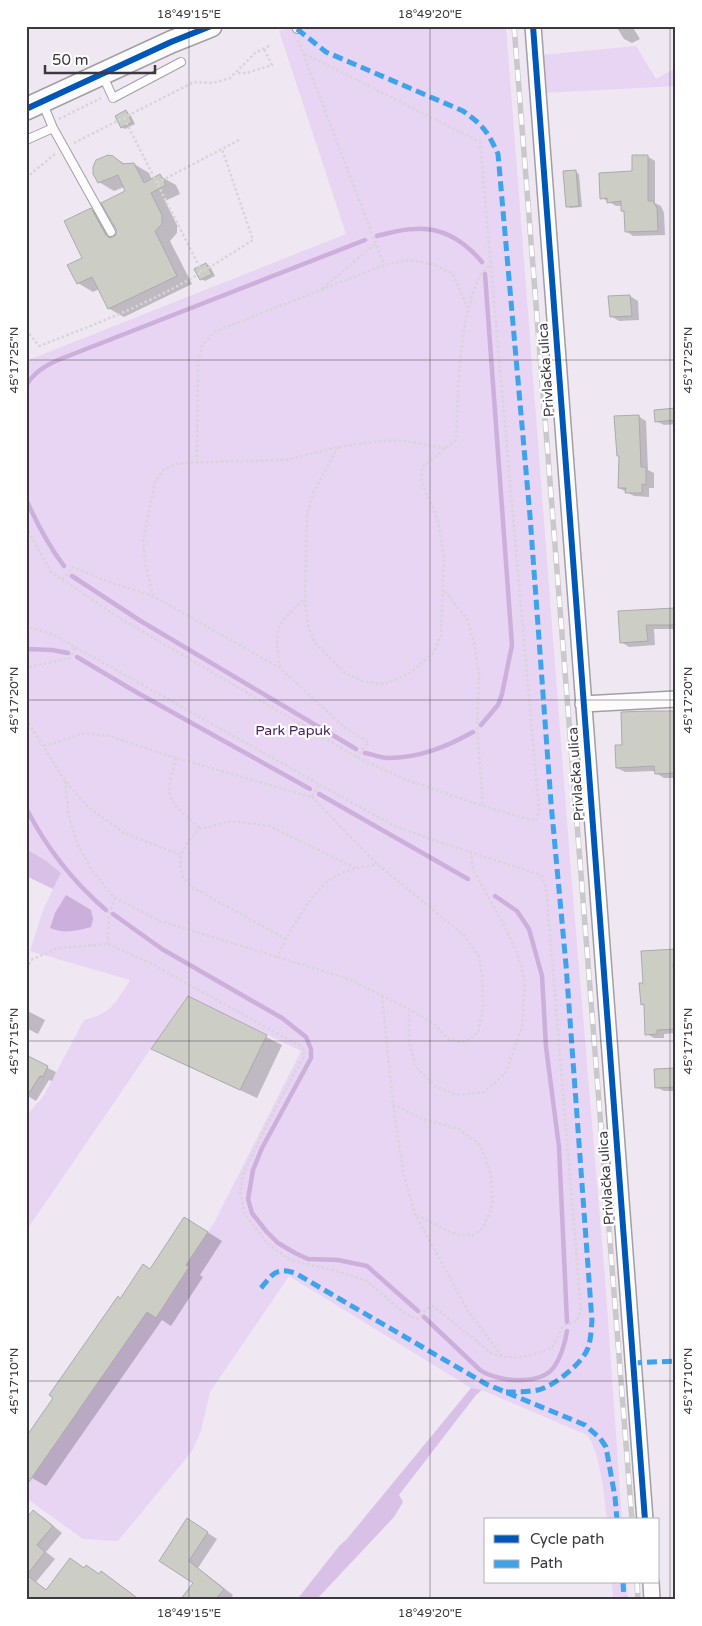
<svg xmlns="http://www.w3.org/2000/svg" width="702" height="1626" font-family="'Varela Round',sans-serif">
<style>
.green{fill:#e8d4f3}
.forest{fill:#d9c0e6}
.water{fill:#ccafdb}
.shadow{fill:#0003}
.lines{fill:none;stroke-linecap:round;stroke-linejoin:round}
.stream{stroke:#ccafdb;stroke-width:4.5}
.building{fill:#cccec6;stroke:#acaaac}
.lane-casing{stroke:#a39ea5;stroke-width:10}
.street-casing{stroke:#a39ea5;stroke-width:18}
.secondary-casing{stroke:#a39ea5;stroke-width:24}
.path{stroke:#d7d5d8;stroke-width:2.5;stroke-dasharray:2.5 2.5;stroke-linecap:butt}
.lane{stroke:#fdfcfd;stroke-width:8}
.street{stroke:#fdfcfd;stroke-width:15}
.secondary{stroke:#fdfcfd;stroke-width:21}
.rail-casing{stroke:#cac8cb;stroke-width:5.5}
.rail{stroke:#fff;stroke-width:4;stroke-dasharray:11;stroke-linecap:butt}
.quiet{stroke:#3fa3ec;stroke-width:5;stroke-dasharray:10 5;stroke-linecap:butt}
.cycleway-casing{stroke:#fff;stroke-width:9}
.cycleway{stroke:#0057b8;stroke-width:6}
.ticks{fill:none;stroke:#3c383f;stroke-width:1;stroke-opacity:0.45}
.labels{text-anchor:middle;dominant-baseline:central;stroke-width:4.5;stroke-linejoin:round;paint-order:stroke}
.street-label{font-size:14px;fill:#3c383f;stroke:#fff}
.park-label{font-size:14px;fill:#4c1b62;stroke:#fff}
.neatline{fill:none;stroke:#3c383f;stroke-width:2}
.ticks-label{font-size:12px;text-anchor:middle;fill:#3c383f}
</style>
<rect width="100%" height="100%" fill="#efe8f2"/>
<path class="green" d="M303 26H506L571 873 605 1278 622 1520H607C604 1496 601 1454 587 1435L482 1390 471 1388 289 1276 210 1392 201 1431 192 1451 118 1541 83 1539 26 1498V1484L147 1312 156 1318 189 1267 186 1265 215 1221 301 1051 187 996 26 1231V1116L43 1097 84 1020C112 1013 115 1004 130 980L30 951 43 910 61 873 45 860 26 849V361L346 234 279 31Z
M636 46 656 79 676 68V86L543 93 541 55Z
M612 1582H627L628 1600H613Z"/>
<path class="forest" d="M26 849 45 860 61 873 53 889 26 876Z
M471 1388 482 1390 476 1395 399 1495 403 1502 394 1517 316 1600H302L299 1597 340 1545 346 1540Z"/>
<path class="water" d="M66 895 91 910 93 919 91 927C76 931 64 934 50 928L55 913Z"/>
<path class="shadow" d="M616 26H632L640 39 632 43 624 39Z
M126 112 130 114 135 124 125 129 122 127Z
M647 156 655 161V203L661 206 664 213 665 235 633 236 626 231 625 213 622 211V206H616L602 198 634 172Z
M113 157 127 165 134 164 149 173 152 180 160 176 176 185 180 194 165 201 177 225V233L170 241 192 284 124 317 108 308 99 289 93 292 78 283 84 258 91 209 107 218 117 237 127 192 124 187 114 191 99 182Z
M576 172 579 174 582 207 570 208 567 206Z
M206 264 210 266 215 276 205 281 201 279Z
M630 296 638 301 639 320 619 321 611 316 610 298Z
M676 410V424L664 425 656 421Z
M638 416 646 421 648 470 654 473V488H649V497L634 496 619 488 620 456H618Z
M676 609V629H654L655 645 629 647 621 642 620 612Z
M676 712V778H664L656 773V771L625 772 617 768 623 746Z
M676 950V1033L664 1034V1038H654L647 1034 646 1006 642 1004 645 984Z
M188 998 282 1045 257 1098 168 1057 153 1049Z
M26 1010 45 1020 38 1034 28 1029 26 1034Z
M26 1057 56 1072 52 1081 49 1080 36 1101 26 1095Z
M676 1070V1091H664L656 1087Z
M200 1227 222 1241 200 1275 203 1277 171 1326 162 1320 46 1486 32 1478 151 1271Z
M675 1421H676V1443Z
M34 1512 44 1518 62 1533 46 1552 55 1559 36 1582 47 1590 70 1559 85 1569 100 1575 102 1573 112 1579 140 1600H33L26 1594V1521Z
M197 1526 217 1539 198 1568 233 1595 230 1600H182L195 1583 161 1560Z"/>
<g class="lines">
<path class="stream" d="M377 236C389 233 402 229 415 229 442 227 465 242 482 262
M26 386C34 372 45 366 58 360L365 240
M26 499C37 524 48 545 64 566
M72 576 139 620 356 749
M26 649 52 650 68 653
M77 657 136 692 310 789
M481 725 498 705 502 694 512 645 485 274
M365 753C372 754 380 758 388 758 419 758 446 747 473 732
M319 794 468 879
M26 808C46 847 72 881 106 910
M495 896 517 911 529 929 542 976 546 1047 559 1147 567 1322
M113 914 162 949 282 1018 306 1037 311 1049V1058L262 1148 253 1170 248 1199 252 1213 266 1231 278 1243 295 1253 308 1259 338 1260 367 1266 418 1311
M424 1317 480 1370C497 1382 540 1386 554 1367 561 1357 565 1343 567 1331"/>
</g>
<path class="building" d="M126 110 132 122 121 128 115 116Z
M108 155 113 156 123 164 134 163 144 183 160 174 166 185 151 193 162 215V224L155 231 177 276 108 309 92 277 77 284 67 265 82 258 64 221 91 208 106 235 110 238 116 235V229L101 203 125 191 118 175 98 183 93 174V167L96 160Z
M632 155H648V201H653L657 208 658 231 625 232 624 211H621V201L607 203V198L600 199 599 173 632 171Z
M576 170 579 206 566 207 563 171Z
M206 263 212 274 200 280 194 269Z
M630 295 632 316 610 317 608 296Z
M676 408V420L655 422 654 410Z
M639 415 641 467H646V485L642 484V493H625L626 488H618L619 456H617L614 416Z
M675 608 676 625H646L648 641 620 643 618 611Z
M651 711H676V773L655 774 654 766 616 768 615 745H622L621 712Z
M676 949V964H673L676 999V1029L657 1030V1034L645 1035 644 1004 641 1005 639 983H643L641 951Z
M188 996 267 1035 240 1090 151 1049Z
M26 1055 48 1066 43 1077 40 1076 26 1098Z
M676 1068V1087L655 1088 654 1069Z
M184 1217 208 1232 186 1265 189 1267 156 1318 147 1312 26 1486V1437L53 1398 49 1395 118 1296 120 1299 143 1264 150 1269Z
M33 1510 53 1526 37 1545 45 1552 27 1575 46 1590 70 1558 84 1568 86 1565 99 1574 101 1571 140 1600H26V1519Z
M187 1518 208 1532 189 1561 224 1589 215 1600H180L193 1583 159 1561Z"/>
<g class="lines">
<defs>
<path id="lane" d="M296 26 297 29
M103 76 113 98 181 62
M53 128 111 232
M26 140 53 128 43 104"/>
<path id="street" d="M533 26 645 1520
M583 704 676 699
M651 1582 652 1600"/>
<path id="secondary" d="M26 109 171 42 211 26"/>
</defs>
<use href="#lane" class="lane-casing"/>
<use href="#street" class="street-casing"/>
<use href="#secondary" class="secondary-casing"/>
<path class="path" d="M298 40 384 265
M238 73H247L272 65 264 49
M124 118 202 272 253 240 222 149
M59 119 101 98
M74 143 194 82 213 83 230 78 255 53 271 45
M26 178 56 153
M157 183 239 140
M323 288 376 243
M26 330 39 346C94 325 151 303 202 272
M338 447 313 493 307 514 305 598 308 626 315 643 345 673 365 682 384 684 409 674 434 652 441 635 444 557 438 520 421 481 422 467 456 440C458 400 458 289 490 265
M197 462 198 364 202 346 214 332 384 265 408 260 433 264 453 274 467 307
M26 527 51 572 121 619 357 757 404 779 483 806 536 821 539 810 480 142 303 53
M62 579 73 567 109 582 153 596 280 668 344 727 368 742 357 757
M445 591 467 619 475 647 479 675 477 730 483 806
M153 596 145 562 143 540 155 482 164 469 179 463 285 460 338 447 378 441H405L446 448
M26 629 29 627 52 634 392 825 436 841 541 875 546 887 581 1310 577 1321 563 1326 552 1348C529 1356 515 1362 491 1353L433 1306 425 1310 417 1319 403 1312 367 1281 340 1272 290 1260 267 1243 245 1214 240 1192 243 1174 274 1111 304 1056V1050L300 1046 152 964 108 944 58 948 31 960 26 970
M280 668C274 626 275 627 305 598
M26 671 30 667 70 658 75 647
M26 719 65 781 88 807 124 833 181 855
M44 746 85 733 109 736 176 758 312 797 319 784
M176 758C164 803 167 798 200 828
M65 781 69 817 78 845 93 872 115 898 160 921 346 978 409 1009 434 1024 448 1039 464 1042 478 1033 483 1007 482 976 479 957 465 936 377 864 312 797
M286 939 192 887 183 877 180 865 181 855 188 841 200 829 232 821 269 826 358 869
M108 944 109 914 115 898
M276 958C287 936 314 886 336 876 348 869 364 867 377 864
M382 996 393 1104 403 1171 415 1214 468 1311 502 1356
M409 1009V1041L415 1066 435 1086 457 1095 484 1092 505 1074 522 1027 525 981 517 953 504 925 473 870 471 853
M393 1104 420 1118 459 1129 480 1145 491 1174 493 1204 483 1228 473 1235H457L416 1215"/>
<use href="#lane" class="lane"/>
<use href="#street" class="street"/>
<use href="#secondary" class="secondary"/>
<defs>
<path id="rail" d="M514 26 632 1520
M637 1582 638 1600"/>
</defs>
<use href="#rail" class="rail-casing"/>
<use href="#rail" class="rail"/>
<path class="quiet" d="M297 29 326 52 463 111C483 125 488 132 498 154L530 516 551 803 566 965 592 1321C591 1329 591 1340 588 1348 582 1364 554 1386 538 1390 527 1392 517 1392 506 1392
M261 1288C273 1274 275 1267 295 1273L486 1384 585 1425 600 1438 606 1447 615 1497 617 1520
M632 1363 676 1361
M623 1582 624 1600"/>
<defs>
<path id="cycleway" d="M533 26 645 1520
M26 109 171 42 211 26"/>
</defs>
<use href="#cycleway" class="cycleway-casing"/>
<use href="#cycleway" class="cycleway"/>
</g>
<path class="ticks" d="M189 26V1600M430 26V1600M670 26V1600M26 360H676M26 700H676M26 1041H676M26 1381H676"/>
<g class="labels">
<g class="street-label">
<text transform="translate(546 370) rotate(-94)">Privlačka ulica</text>
<text transform="translate(576 774) rotate(-94)">Privlačka ulica</text>
<text transform="translate(606 1178) rotate(-94)">Privlačka ulica</text>
</g>
<g class="park-label">
<text x="293" y="730">Park Papuk</text>
</g>
</g>
<rect width="702" height="1626" fill="none" stroke="#ffffff" stroke-width="55"/>
<rect x="484" y="1518" width="175" height="65" fill="#ffffff" stroke="#b1afb2"/>
<rect x="494" y="1535" width="25" height="8" fill="#0057b8" stroke="#b1afb2"/>
<text x="530" y="1544" font-size="15" fill="#3c383f">Cycle path</text>
<rect x="494" y="1560" width="25" height="8" fill="#3fa3ec" stroke="#b1afb2"/>
<text x="530" y="1568" font-size="15" fill="#3c383f">Path</text>
<path d="M45 65v8h110v-8" fill="none" stroke="#3c383f" stroke-width="2.5"/>
<text x="52" y="65" font-size="15" fill="#3c383f" stroke="#ffffff" stroke-width="4" paint-order="stroke">50 m</text>
<rect x="28" y="28" width="646" height="1570" class="neatline"/>
<g class="ticks-label">
<text x="189" y="18">18°49'15"E</text>
<text x="430" y="18">18°49'20"E</text>
<text transform="translate(14 360) rotate(-90)" y="4">45°17'25"N</text>
<text transform="translate(688 360) rotate(-90)" y="4">45°17'25"N</text>
<text transform="translate(14 700) rotate(-90)" y="4">45°17'20"N</text>
<text transform="translate(688 700) rotate(-90)" y="4">45°17'20"N</text>
<text transform="translate(14 1041) rotate(-90)" y="4">45°17'15"N</text>
<text transform="translate(688 1041) rotate(-90)" y="4">45°17'15"N</text>
<text transform="translate(14 1381) rotate(-90)" y="4">45°17'10"N</text>
<text transform="translate(688 1381) rotate(-90)" y="4">45°17'10"N</text>
<text x="189" y="1617">18°49'15"E</text>
<text x="430" y="1617">18°49'20"E</text>
</g>
</svg>
